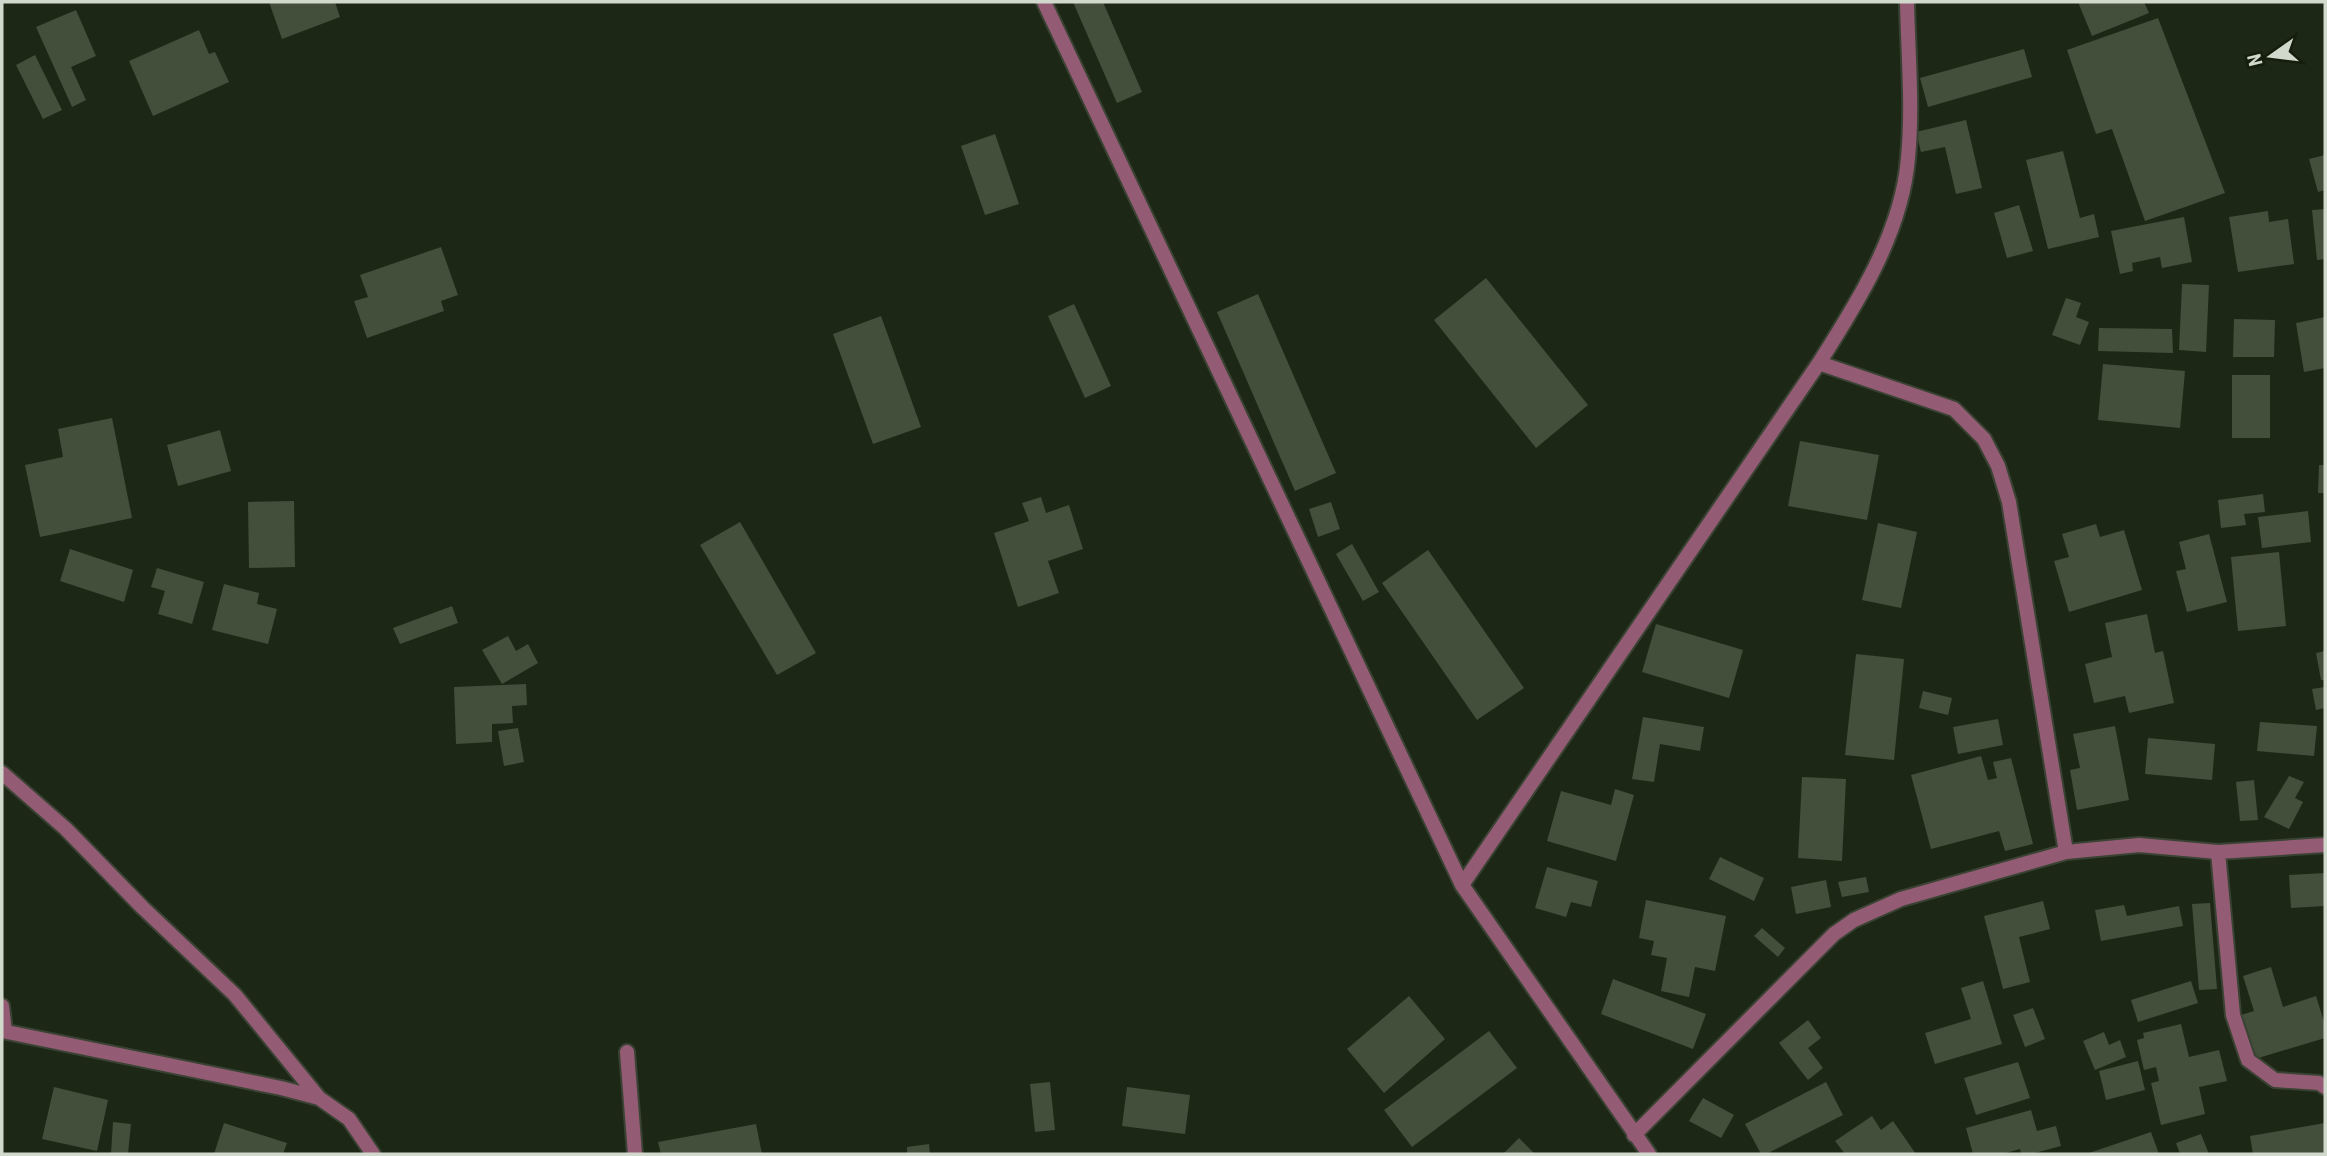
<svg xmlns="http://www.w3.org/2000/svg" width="2327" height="1156" font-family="'Roboto Condensed',sans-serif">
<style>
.building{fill:#434e3b}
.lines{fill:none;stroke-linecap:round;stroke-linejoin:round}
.street-casing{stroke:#3a4333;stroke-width:18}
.street{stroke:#945c74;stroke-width:14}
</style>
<rect width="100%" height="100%" fill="#1d2716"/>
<path class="building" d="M269 2H335L340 17 282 39Z
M1073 2H1103L1142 92 1117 103Z
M2078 2H2144L2149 13 2092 36Z
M76 10 96 56 71 67 86 100 72 107 36 27Z
M2158 18 2225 193 2145 221 2112 129 2096 134 2067 50Z
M199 30 209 54 215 52 229 82 153 116 129 61Z
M2024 49 2032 77 1928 107 1920 78Z
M35 55 62 110 43 119 16 65Z
M1966 120 1982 188 1956 194 1945 147 1921 152 1916 132Z
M995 134 1019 204 985 215 961 146Z
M2063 151 2080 218 2094 214 2099 237 2048 249 2026 160Z
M2325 155V190L2318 192 2309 159Z
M2019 205 2033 251 2007 258 1994 213Z
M2325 209V259L2317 260 2312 210Z
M2268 211 2269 222 2288 219 2294 264 2238 272 2229 217Z
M2184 217 2192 262 2162 268 2160 257 2132 263 2133 271 2120 274 2111 231Z
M441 247 458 295 441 301 444 311 367 338 354 301 368 297 360 275Z
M1486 278 1588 405 1536 448 1434 320Z
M2182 284 2209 285 2206 352 2179 350Z
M1258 294 1336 473 1295 491 1217 312Z
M2066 298 2081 303 2076 317 2089 322 2080 345 2052 335Z
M1074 304 1111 386 1085 398 1048 316Z
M881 316 921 427 873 444 833 334Z
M2325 317V368L2304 372 2296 323Z
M2234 319 2275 320 2274 357H2233Z
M2099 328 2172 329 2173 353 2098 351Z
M2103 364 2185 371 2180 428 2098 420Z
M2232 375H2270V438H2232Z
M112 418 132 518 40 537 25 465 63 457 58 429Z
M220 430 231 471 178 486 167 445Z
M1800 441 1879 455 1867 520 1788 506Z
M2319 465H2325V493H2318Z
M2263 494 2265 512 2244 514 2246 525 2221 528 2218 500Z
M1041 497 1046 513 1069 505 1083 549 1048 561 1059 593 1018 607 994 533 1029 521 1022 503Z
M294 501 295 567 249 568 248 502Z
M1331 502 1340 529 1318 537 1309 509Z
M2308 511 2311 542 2262 548 2258 517Z
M740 522 816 653 777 675 700 545Z
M1878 523 1917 532 1901 608 1862 600Z
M2096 524 2100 537 2124 530 2142 590 2069 612 2054 561 2069 557 2062 534Z
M2209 534 2227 602 2187 612 2176 571 2186 569 2179 542Z
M1352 544 1379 592 1363 601 1336 554Z
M70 549 133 570 124 602 60 581Z
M1428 550 1524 688 1477 720 1382 583Z
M2279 552 2286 626 2238 631 2231 557Z
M157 568 204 582 192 624 158 614 165 591 151 587Z
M224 584 259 593 257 604 277 609 268 644 212 630Z
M452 606 458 623 400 644 393 628Z
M2147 614 2155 653 2163 651 2174 703 2129 713 2125 696 2094 703 2085 664 2112 657 2105 623Z
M1656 624 1743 650 1729 698 1642 672Z
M508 636 516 651 528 644 538 663 502 684 482 650Z
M2325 651V680H2321L2316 653Z
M1856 654 1904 659 1894 760 1845 755Z
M526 684 527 705 512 706 513 723 492 724V742L456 744 454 687Z
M2325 687V708L2316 710 2312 689Z
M1923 691 1952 698 1948 715 1919 708Z
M1643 717 1704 727 1700 751 1660 744 1654 782 1632 779Z
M1998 719 2003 745 1958 754 1953 727Z
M2260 722 2317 726 2314 756 2257 751Z
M2115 726 2129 800 2077 810 2070 770 2080 768 2073 734Z
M518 728 524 762 504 766 498 731Z
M2148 738 2215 744 2212 780 2145 774Z
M1981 756 1988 780 1997 778 1993 762 2011 758 2033 844 2005 851 1999 831 1931 849 1911 775Z
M2289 776 2304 782 2295 798 2303 802 2289 829 2264 817Z
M1802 777 1846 779 1842 861 1798 858Z
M2254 780 2258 820 2240 821 2236 782Z
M1615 789 1634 795 1616 861 1547 841 1561 791 1611 805Z
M1720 857 1764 878 1754 901 1709 879Z
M1547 867 1598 881 1591 907 1571 902 1566 917 1535 908Z
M2325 873V906L2291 908 2289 875Z
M1866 877 1869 892 1842 897 1838 882Z
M1826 880 1831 907 1796 914 1791 887Z
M1646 900 1726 916 1715 971 1695 967 1689 997 1661 991 1667 958 1651 955 1654 941 1639 938Z
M2043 901 2050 929 2019 937 2030 982 2003 989 1984 916Z
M2210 903 2217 989 2199 990 2192 904Z
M2124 905 2127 916 2179 906 2183 926 2101 941 2095 910Z
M1762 928 1785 948 1778 957 1754 936Z
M2271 967 2283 1007 2316 996 2325 1025V1038L2255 1059 2241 1015 2254 1011 2243 976Z
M1613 979 1706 1014 1693 1049 1601 1014Z
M1983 981 2002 1044 1935 1064 1925 1033 1971 1019 1961 988Z
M2191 981 2198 1003 2138 1022 2131 1000Z
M1409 996 1445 1039 1384 1093 1347 1049Z
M2033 1008 2045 1039 2025 1047 2013 1015Z
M1808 1020 1821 1038 1808 1048 1823 1068 1808 1080 1779 1043Z
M2181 1024 2189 1057 2219 1050 2227 1081 2199 1087 2205 1114 2161 1125 2151 1083 2159 1081 2156 1067 2144 1070 2137 1040 2144 1038 2143 1033Z
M1489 1031 1517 1068 1412 1147 1384 1110Z
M2104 1032 2109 1045 2120 1040 2126 1057 2095 1070 2083 1041Z
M2138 1061 2145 1090 2106 1100 2099 1071Z
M2018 1062 2030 1098 1976 1115 1964 1078Z
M1050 1082 1055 1130 1035 1132 1030 1084Z
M1826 1082 1843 1115 1766 1154H1761L1745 1124Z
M54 1087 108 1100 97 1151 42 1139Z
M1127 1087 1190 1095 1185 1134 1122 1126Z
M1703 1098 1734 1115 1721 1138 1689 1121Z
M2031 1110 2037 1131 2056 1126 2061 1146 2031 1154H2021L2020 1149 2002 1154H1973L1966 1128Z
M1872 1116 1881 1130 1893 1121 1916 1154H1845L1835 1141Z
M113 1122 131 1124 128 1154H111Z
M224 1123 287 1143 283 1154H214Z
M2325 1123V1154H2253L2250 1136Z
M756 1124 762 1154H661L658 1142Z
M2151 1132 2159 1154H2086Z
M2201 1134 2209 1154H2180L2176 1143Z
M1519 1138 1535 1154H1503Z
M929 1144 930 1154H907V1147Z"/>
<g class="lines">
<defs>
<path id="street" d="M1044 2 1462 885 1649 1154
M1819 363 1954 409 1984 439 1998 466 2009 502 2066 852
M2 773 66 829 142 907 235 995 319 1098
M2218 852 2233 1015 2248 1060 2275 1080 2319 1083 2325 1087
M1462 885 1819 363C1858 302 1902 232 1908 158 1913 107 1908 53 1907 2
M2 1006 5 1031
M2 1031 281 1088 319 1098 349 1119 373 1154
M627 1052 635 1154
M1634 1135 1834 934 1854 920 1901 899 2066 852 2139 845 2218 852 2325 845"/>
</defs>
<use href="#street" class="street-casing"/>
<use href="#street" class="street"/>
</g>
<rect width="2327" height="1156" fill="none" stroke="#d1d8cc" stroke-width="7"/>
<g transform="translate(2271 56) rotate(256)" stroke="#141e0c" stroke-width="5" paint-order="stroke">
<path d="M0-5L12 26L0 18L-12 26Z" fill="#d1d8cc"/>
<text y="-10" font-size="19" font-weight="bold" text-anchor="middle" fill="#d1d8cc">N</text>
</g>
</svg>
